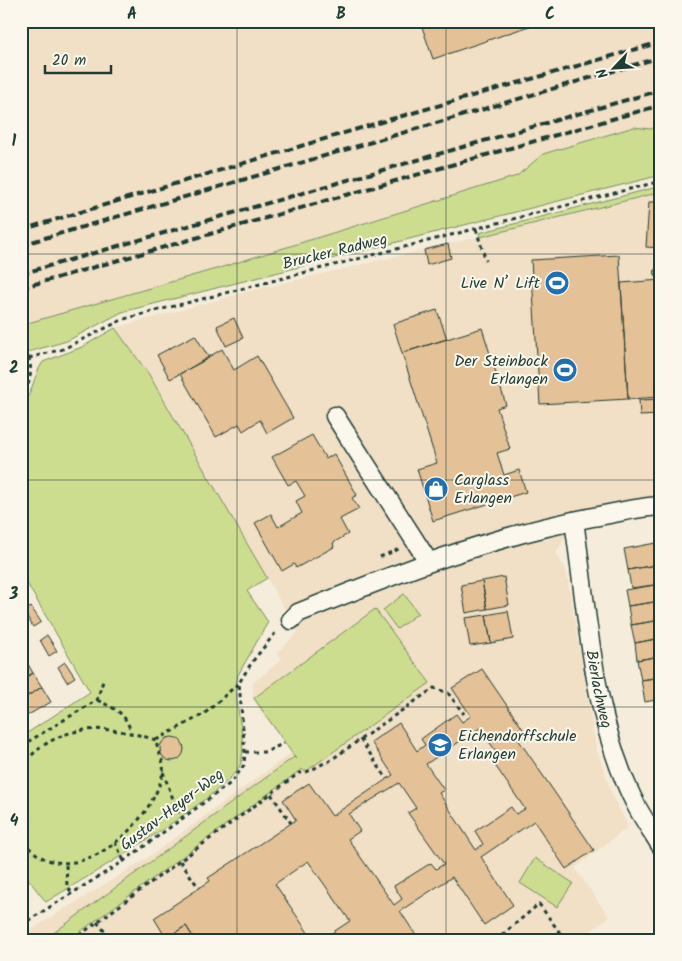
<svg xmlns="http://www.w3.org/2000/svg" width="682" height="961" font-family="Kalam,sans-serif">
<style>
.built{fill:#f1dfc6}
.green{fill:#cddd90;stroke:#768d62}
.building{fill:#e4c196;stroke:#1f3d34;fill-rule:evenodd}
.lines{fill:none;stroke-linecap:round;stroke-linejoin:round}
.service-casing{stroke:#1f3d34;stroke-width:12}
.minor-casing{stroke:#1f3d34;stroke-width:21}
.path{stroke:#1f3d34;stroke-width:3;stroke-dasharray:4 4;stroke-linecap:butt}
.service{stroke:#fbf7ec;stroke-width:9}
.minor{stroke:#fbf7ec;stroke-width:18}
.rail{stroke:#1f3d34;stroke-width:4;stroke-dasharray:8 4;stroke-linecap:butt}
.grid{fill:none;stroke:#1f3d34;stroke-width:1;stroke-opacity:0.55}
.labels{text-anchor:middle;dominant-baseline:central;stroke-width:4;stroke-linejoin:round;paint-order:stroke}
.street-label{font-size:16px;fill:#1f3d34;stroke:#fbf7ec}
.poi-label{font-size:16px;fill:#1f3d34;stroke:#fbf7ec;text-anchor:end}
.neatline{fill:none;stroke:#1f3d34;stroke-width:2}
.grid-label{font-size:16px;text-anchor:middle;font-weight:bold;fill:#1f3d34}
</style>
<rect width="100%" height="100%" fill="#f6ecdb"/>
<filter id="ink" filterUnits="userSpaceOnUse"><feTurbulence type="fractalNoise" baseFrequency=".02" numOctaves="2"/><feDisplacementMap in="SourceGraphic" scale="10" xChannelSelector="R" yChannelSelector="G"/><feConvolveMatrix kernelMatrix="1 2 1 2 8 2 1 2 1" color-interpolation-filters="sRGB"/></filter>
<g filter="url(#ink)">
<path class="built" d="M21 21H661V126L650 129 634 127 543 154 517 176 216 269 21 325Z
M661 192V507L575 520 556 553 566 570 596 747 612 794 628 827 575 868 609 917 578 940H21V936L146 859 291 753 253 699V683L282 659 277 653 298 632 148 373 115 328 254 290 618 204Z"/>
<path class="green" d="M661 126V175L122 312 67 341 21 354V325L216 269 517 176 543 154 634 127 650 129Z
M661 186V192L480 237 479 233Z
M115 328 148 373 267 578 247 591 268 622 238 675C231 704 248 734 241 763 233 792 78 882 46 902L21 870V737L90 692 21 573V409C33 393 33 376 43 362L82 347Z
M404 594 418 613 397 629 383 610Z
M375 609 430 683 305 772 302 769 69 940H44L294 757 296 759 254 698Z
M535 858 573 883 557 907 520 883Z"/>
<path class="building" d="M420 21H544L433 59Z
M649 202H661V248L646 247Z
M448 244 451 258 427 265 424 250Z
M619 255 628 399 540 404 531 260Z
M661 280V397L628 399 621 283Z
M437 310 447 339 402 353 393 324Z
M234 318 243 338 226 346 217 326Z
M482 328 506 405 497 408 510 449 497 453 504 475 519 470 526 492 433 521 417 469 437 463 402 353Z
M195 335 209 358 170 379 157 355Z
M222 349 234 370 257 356 293 418 267 433 260 420 243 431 239 424 216 437 180 374Z
M661 399V415L640 416 639 400Z
M312 435 326 459 334 454 357 495 352 498 359 509 340 519 348 534 333 543 334 547 296 568 294 564 282 571 255 523 271 514 278 527 302 513 296 501 305 496 296 481 288 485 272 457Z
M661 542V564L628 570 624 549Z
M661 564V584L631 588 628 570Z
M504 577 509 605 487 609 482 581Z
M482 581 487 609 466 613 461 585Z
M661 584V601L628 606 625 590Z
M21 592 28 600 21 605Z
M661 601V620L631 625 628 606Z
M31 607 41 622 33 627 24 611Z
M508 611 513 639 491 643 486 615Z
M486 615 491 643 470 646 465 618Z
M661 620V638L635 643 631 625Z
M47 635 57 651 49 656 40 640Z
M661 638V656L637 660 635 643Z
M661 656V677L641 680 637 660Z
M25 659 33 673 21 680V661Z
M65 662 75 677 67 682 58 667Z
M482 669 527 735 518 739 594 850 566 869 534 821 481 857 513 905 484 925 452 877 400 911 419 940H321L350 921 308 861 275 884 313 940H195L186 926 166 938 154 918 210 881 208 878 296 820 283 800 309 783 332 816 387 779 393 775 371 742 399 723 417 751 425 745 421 739 456 714 462 722 471 716 452 688ZM480 728 497 753 490 758 525 809 516 814 511 807 475 831 483 844 476 850 439 793 444 790 426 764ZM399 783 416 808 408 813 444 864 436 869 431 863 394 886 402 899 394 905 348 839 360 831 349 814Z
M33 673 42 687 21 700V680Z
M661 677V699L645 702 641 680Z
M42 687 51 702 21 719V700Z
M661 731V763L652 733Z
M160 749a12 12 0 1 1 24 0a12 12 0 1 1-24 0Z
M186 926 195 940H164L166 938Z"/>
<g class="lines">
<defs>
<path id="service" d="M660 272H661"/>
<g id="minor">
<path d="M335 416 428 561"/>
<path id="s1" d="M574 521C588 615 592 721 637 807 644 820 653 833 661 846"/>
<path d="M291 620 298 613C397 573 488 537 593 517 616 513 638 507 661 506"/>
</g>
</defs>
<use href="#service" class="service-casing"/>
<use href="#minor" class="minor-casing"/>
<path class="path" d="M476 229 486 261
M21 360 63 349 124 319 661 181
M21 399C29 386 33 373 29 358
M380 557 399 549
M97 700C115 709 125 712 131 732
M360 739 387 779
M156 740 204 714 239 683
M21 746 97 700 103 681
M245 752H266L284 743
M21 767C58 721 105 724 156 740 157 751 165 761 163 772 152 828 66 902 21 838
M163 772 176 807 184 820
M271 794 291 823
M115 842 124 861
M180 861 199 888
M66 865 67 886 72 893
M97 922 112 940
M21 925 124 861 232 782 244 765 245 752 239 683 252 662 276 632
M73 940 299 773C311 773 317 765 328 762L434 688 448 693 464 714
M496 940 539 904 565 940"/>
<use href="#service" class="service"/>
<use href="#minor" class="minor"/>
<path class="rail" d="M21 230 381 122 661 42
M21 245 661 57
M21 274 661 90
M21 288 661 105"/>
</g>
</g>
<path class="grid" d="M237 21V940M446 21V940M21 254H661M21 480H661M21 707H661"/>
<defs>
<symbol id="stadium-disc" viewBox="-11 -11 22 22"><circle r="9.5" fill="#1f6fb2" stroke="#fbf7ec"/><path d="M0-5a6.5 5 0 1 0 0 10a6.5 5 0 1 0 0-10ZM-3.5-1.8h7v3.6h-7Z" fill="#fff"/></symbol>
<symbol id="shop-disc" viewBox="-11 -11 22 22"><circle r="9.5" fill="#1f6fb2" stroke="#fbf7ec"/><path d="M-5-2.5h2.3a2.7 3.5 0 0 1 5.4 0H5L5.5 6h-11ZM-1.5-2.5h3a1.5 2.3 0 0 0-3 0Z" fill="#fff"/></symbol>
<symbol id="school-disc" viewBox="-11 -11 22 22"><circle r="9.5" fill="#1f6fb2" stroke="#fbf7ec"/><path d="M0-5L7-2L0 1L-7-2ZM-4 1L0 2.5L4 1V4Q0 6-4 4Z" fill="#fff"/></symbol>
</defs>
<g fill-rule="evenodd">
<use href="#stadium-disc" x="543" y="269" width="28" height="28"/>
<use href="#stadium-disc" x="551" y="356" width="28" height="28"/>
<use href="#shop-disc" x="422" y="475" width="28" height="28"/>
<use href="#school-disc" x="426" y="731" width="28" height="28"/>
</g>
<g class="labels">
<g class="street-label">
<text transform="translate(335 252) rotate(-14)">Brucker Radweg</text>
<text stroke="none"><textPath href="#s1" startOffset="170">Bierlachweg</textPath></text>
<text transform="translate(172 810) rotate(-37)">Gustav-Heyer-Weg</text>
</g>
<g class="poi-label">
<text x="540" y="283">Live N’ Lift</text>
<text x="548" y="361">Der Steinbock<tspan x="548" dy="18">Erlangen</tspan></text>
<text x="454" y="480" text-anchor="start">Carglass<tspan x="454" dy="18">Erlangen</tspan></text>
<text x="458" y="736" text-anchor="start">Eichendorffschule<tspan x="458" dy="18">Erlangen</tspan></text>
</g>
</g>
<rect width="682" height="961" fill="none" stroke="#fbf7ec" stroke-width="55"/>
<g transform="translate(614 68) rotate(245)" stroke="#fbf7ec" stroke-width="4" paint-order="stroke">
<path d="M0-4L9 19L0 12L-9 19Z" fill="#1f3d34"/>
<text y="-8" font-size="14" font-weight="bold" text-anchor="middle" fill="#1f3d34">N</text>
</g>
<path d="M45 65v8h66v-8" fill="none" stroke="#1f3d34" stroke-width="2.5"/>
<text x="52" y="65" font-size="15" fill="#1f3d34" stroke="#fbf7ec" stroke-width="4" paint-order="stroke">20 m</text>
<rect x="28" y="28" width="626" height="906" class="neatline"/>
<g class="grid-label">
<text x="132" y="19">A</text>
<text x="341" y="19">B</text>
<text x="550" y="19">C</text>
<text x="14" y="146">1</text>
<text x="14" y="373">2</text>
<text x="14" y="599">3</text>
<text x="14" y="826">4</text>
</g>
</svg>
